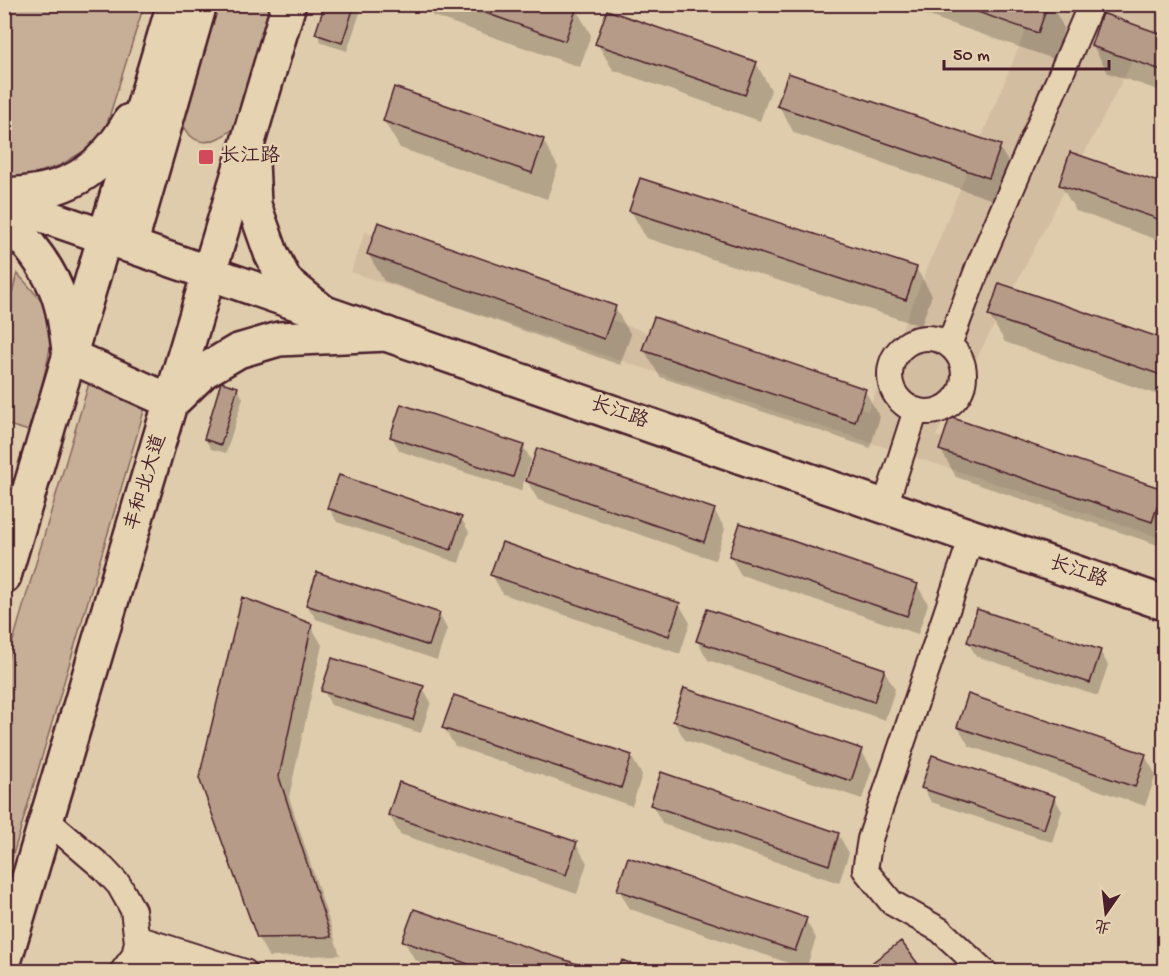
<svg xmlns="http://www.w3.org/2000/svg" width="1169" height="976" font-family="'Gochi Hand','LXGW WenKai TC',sans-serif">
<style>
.built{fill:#d3bda1}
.green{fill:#c6af96;stroke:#886760;stroke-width:1.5}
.shadow{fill:#0003}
.building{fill:#b69b88;stroke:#4a1f2b;stroke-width:1.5}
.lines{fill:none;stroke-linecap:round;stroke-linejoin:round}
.street-casing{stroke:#4a1f2b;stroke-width:28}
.secondary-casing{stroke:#4a1f2b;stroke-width:38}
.highway-casing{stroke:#4a1f2b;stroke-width:38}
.street{stroke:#e5d3b1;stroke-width:24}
.secondary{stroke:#e5d3b1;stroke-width:33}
.highway{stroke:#e5d3b1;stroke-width:33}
.poi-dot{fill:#d1495b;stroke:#e5d3b1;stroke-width:2}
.labels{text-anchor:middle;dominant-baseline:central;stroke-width:5;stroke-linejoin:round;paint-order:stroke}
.poi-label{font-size:20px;fill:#4a1f2b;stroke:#e5d3b1;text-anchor:start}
.street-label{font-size:20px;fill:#4a1f2b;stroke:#e5d3b1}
</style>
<rect width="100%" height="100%" fill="#dfccac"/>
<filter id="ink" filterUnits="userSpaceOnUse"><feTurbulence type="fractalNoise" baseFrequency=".0167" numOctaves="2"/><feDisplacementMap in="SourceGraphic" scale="12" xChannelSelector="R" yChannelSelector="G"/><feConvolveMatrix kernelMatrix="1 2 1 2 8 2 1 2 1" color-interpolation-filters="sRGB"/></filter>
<g filter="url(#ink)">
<path class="built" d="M1006 5H1164V53L1141 45 936 436 1164 511V539L351 272 365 232 868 411 1033 13Z"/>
<path class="green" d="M4 5H144L106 127 92 146 61 165 18 179 5 174Z
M212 5H273L237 127C224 135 207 149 192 137 188 134 184 126 181 121Z
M17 273C29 286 43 301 50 318 58 338 35 407 29 431L5 424V321Z
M100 376 149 394 5 882V668L89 383Z
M5 479H17L5 529Z"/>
<path class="shadow" d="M327 4H363L347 51 322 43 317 33Z
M426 4H564L576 9 591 35 580 67 433 16Z
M894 4H1051L1064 28 1054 59Z
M1103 15 1164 36V92L1108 73 1093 46Z
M597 43 756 63 771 90 760 121 613 70Z
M779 106 999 147 1015 173 1005 204 794 133Z
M384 121 543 140 558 167 547 199 400 148Z
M1071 154 1164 185V242L1076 211 1060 184Z
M631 211 916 268 932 295 921 326 646 238Z
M368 254 615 308 631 335 620 365 384 281Z
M1000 284 1164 340V397L1005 342 989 315Z
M644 350 865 391 880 417 870 448 660 377Z
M237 388 243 398 226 453 211 449 205 439Z
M391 436 523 446 531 460 521 491 400 451Z
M941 450 1162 490 1164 495V547L956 477Z
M527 481 714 510 725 529 715 560 538 500Z
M329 508 461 518 469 532 459 563 337 522Z
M730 556 917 585 928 604 918 634 741 575Z
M492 575 679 604 690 623 680 654 503 594Z
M307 605 439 614 447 629 437 660 316 619Z
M311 626 322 645 289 797 340 955 269 957 258 938 201 778Z
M697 641 884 670 895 689 885 720 708 660Z
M968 642 1100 651 1108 665 1098 696 976 656Z
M423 688 431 702 421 733 331 705 323 690Z
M674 721 861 750 872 769 862 799 685 740Z
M958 727 1145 756 1156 775 1145 806 969 746Z
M444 728 631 756 642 775 632 806 455 746Z
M923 787 1054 797 1062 811 1052 842 931 802Z
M652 805 838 834 849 853 839 883 663 824Z
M389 815 576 844 587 863 577 894 400 834Z
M619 890 805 919 816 938 806 969 630 909Z
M404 941 591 970 592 972H448L415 960Z"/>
<path class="building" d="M325 4H355L342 43 315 34Z
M460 4H569L577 7 565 41Z
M955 4H1048L1038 33Z
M607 10 757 62 745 95 595 44Z
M1102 13 1164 35V71L1091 46Z
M788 73 1001 145 989 178 777 106Z
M394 87 544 139 532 173 383 121Z
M1070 152 1164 184V221L1059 185Z
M640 178 917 267 906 300 629 211Z
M378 222 616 306 604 339 367 254Z
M999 283 1164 339V376L988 316Z
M654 317 866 389 855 422 642 350Z
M221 382 238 387 221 445 204 439Z
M401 404 524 445 513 477 390 437Z
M950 417 1163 489 1152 522 939 450Z
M537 448 715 509 704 542 526 481Z
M339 475 462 517 451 550 327 508Z
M740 523 918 584 907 616 729 556Z
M502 542 680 603 669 636 490 575Z
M317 572 440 613 429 646 306 605Z
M242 597 312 624 279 777 331 937 257 938 199 778Z
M707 609 885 669 874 702 696 641Z
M977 609 1101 650 1090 683 967 642Z
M332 658 424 686 413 720 321 691Z
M684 688 862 749 851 781 673 721Z
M968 694 1146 754 1135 787 957 727Z
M454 695 632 755 621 788 442 728Z
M932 755 1055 796 1044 829 921 788Z
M661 772 839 833 829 865 650 805Z
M399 782 577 842 566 875 388 815Z
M628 857 807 918 795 951 617 890Z
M414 909 592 969 591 972H491L402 941Z
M901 941 924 972H880L873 962Z
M622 960 654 972H618Z"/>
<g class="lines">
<defs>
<path id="street" d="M890 375a37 37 0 1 1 74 0a37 37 0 1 1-74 0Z
M949 345 979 265 1091 4
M885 506 916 410
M972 536 870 839 865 870 892 903 940 930 985 972
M47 820 103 868 119 885 133 910 137 942 134 956 122 972
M137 938 245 972
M134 956 188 972"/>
<path id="secondary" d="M4 202 1164 603"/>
<path id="highway" d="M252 161 254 205 271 253 285 281 323 312
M4 195C65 193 100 174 130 121
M4 218C27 241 53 271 61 304 66 321 67 339 70 356L172 402 204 371 238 351 279 339 387 334
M130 246 200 4
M4 576 174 4
M4 962 289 4"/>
</defs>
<use href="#street" class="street-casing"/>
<use href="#secondary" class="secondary-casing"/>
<use href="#highway" class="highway-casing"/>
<use href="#street" class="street"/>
<use href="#secondary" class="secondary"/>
<use href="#highway" class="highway"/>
</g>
</g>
<rect class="poi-dot" x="198" y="149" width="16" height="16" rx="3"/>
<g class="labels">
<g class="poi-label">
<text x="220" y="157">长江路</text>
</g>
<g class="street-label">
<text transform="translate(619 414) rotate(19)">长江路</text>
<text transform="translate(147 483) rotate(-73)">丰和北大道</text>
<text transform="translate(1078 573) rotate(19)">长江路</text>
</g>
</g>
<rect width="1169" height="976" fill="none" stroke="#e5d3b1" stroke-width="24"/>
<rect x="12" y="12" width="1145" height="952" fill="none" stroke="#4a1f2b" stroke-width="2" filter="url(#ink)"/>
<g transform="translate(1106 913) rotate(194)" stroke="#e5d3b1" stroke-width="4.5" paint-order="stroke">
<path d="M0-4.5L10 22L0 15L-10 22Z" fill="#4a1f2b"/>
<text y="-9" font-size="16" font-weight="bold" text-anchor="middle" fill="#4a1f2b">北</text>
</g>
<path d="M944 60v9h165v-9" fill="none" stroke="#4a1f2b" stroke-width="3"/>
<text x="953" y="60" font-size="18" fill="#4a1f2b" stroke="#e5d3b1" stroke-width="4.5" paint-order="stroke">50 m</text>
</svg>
